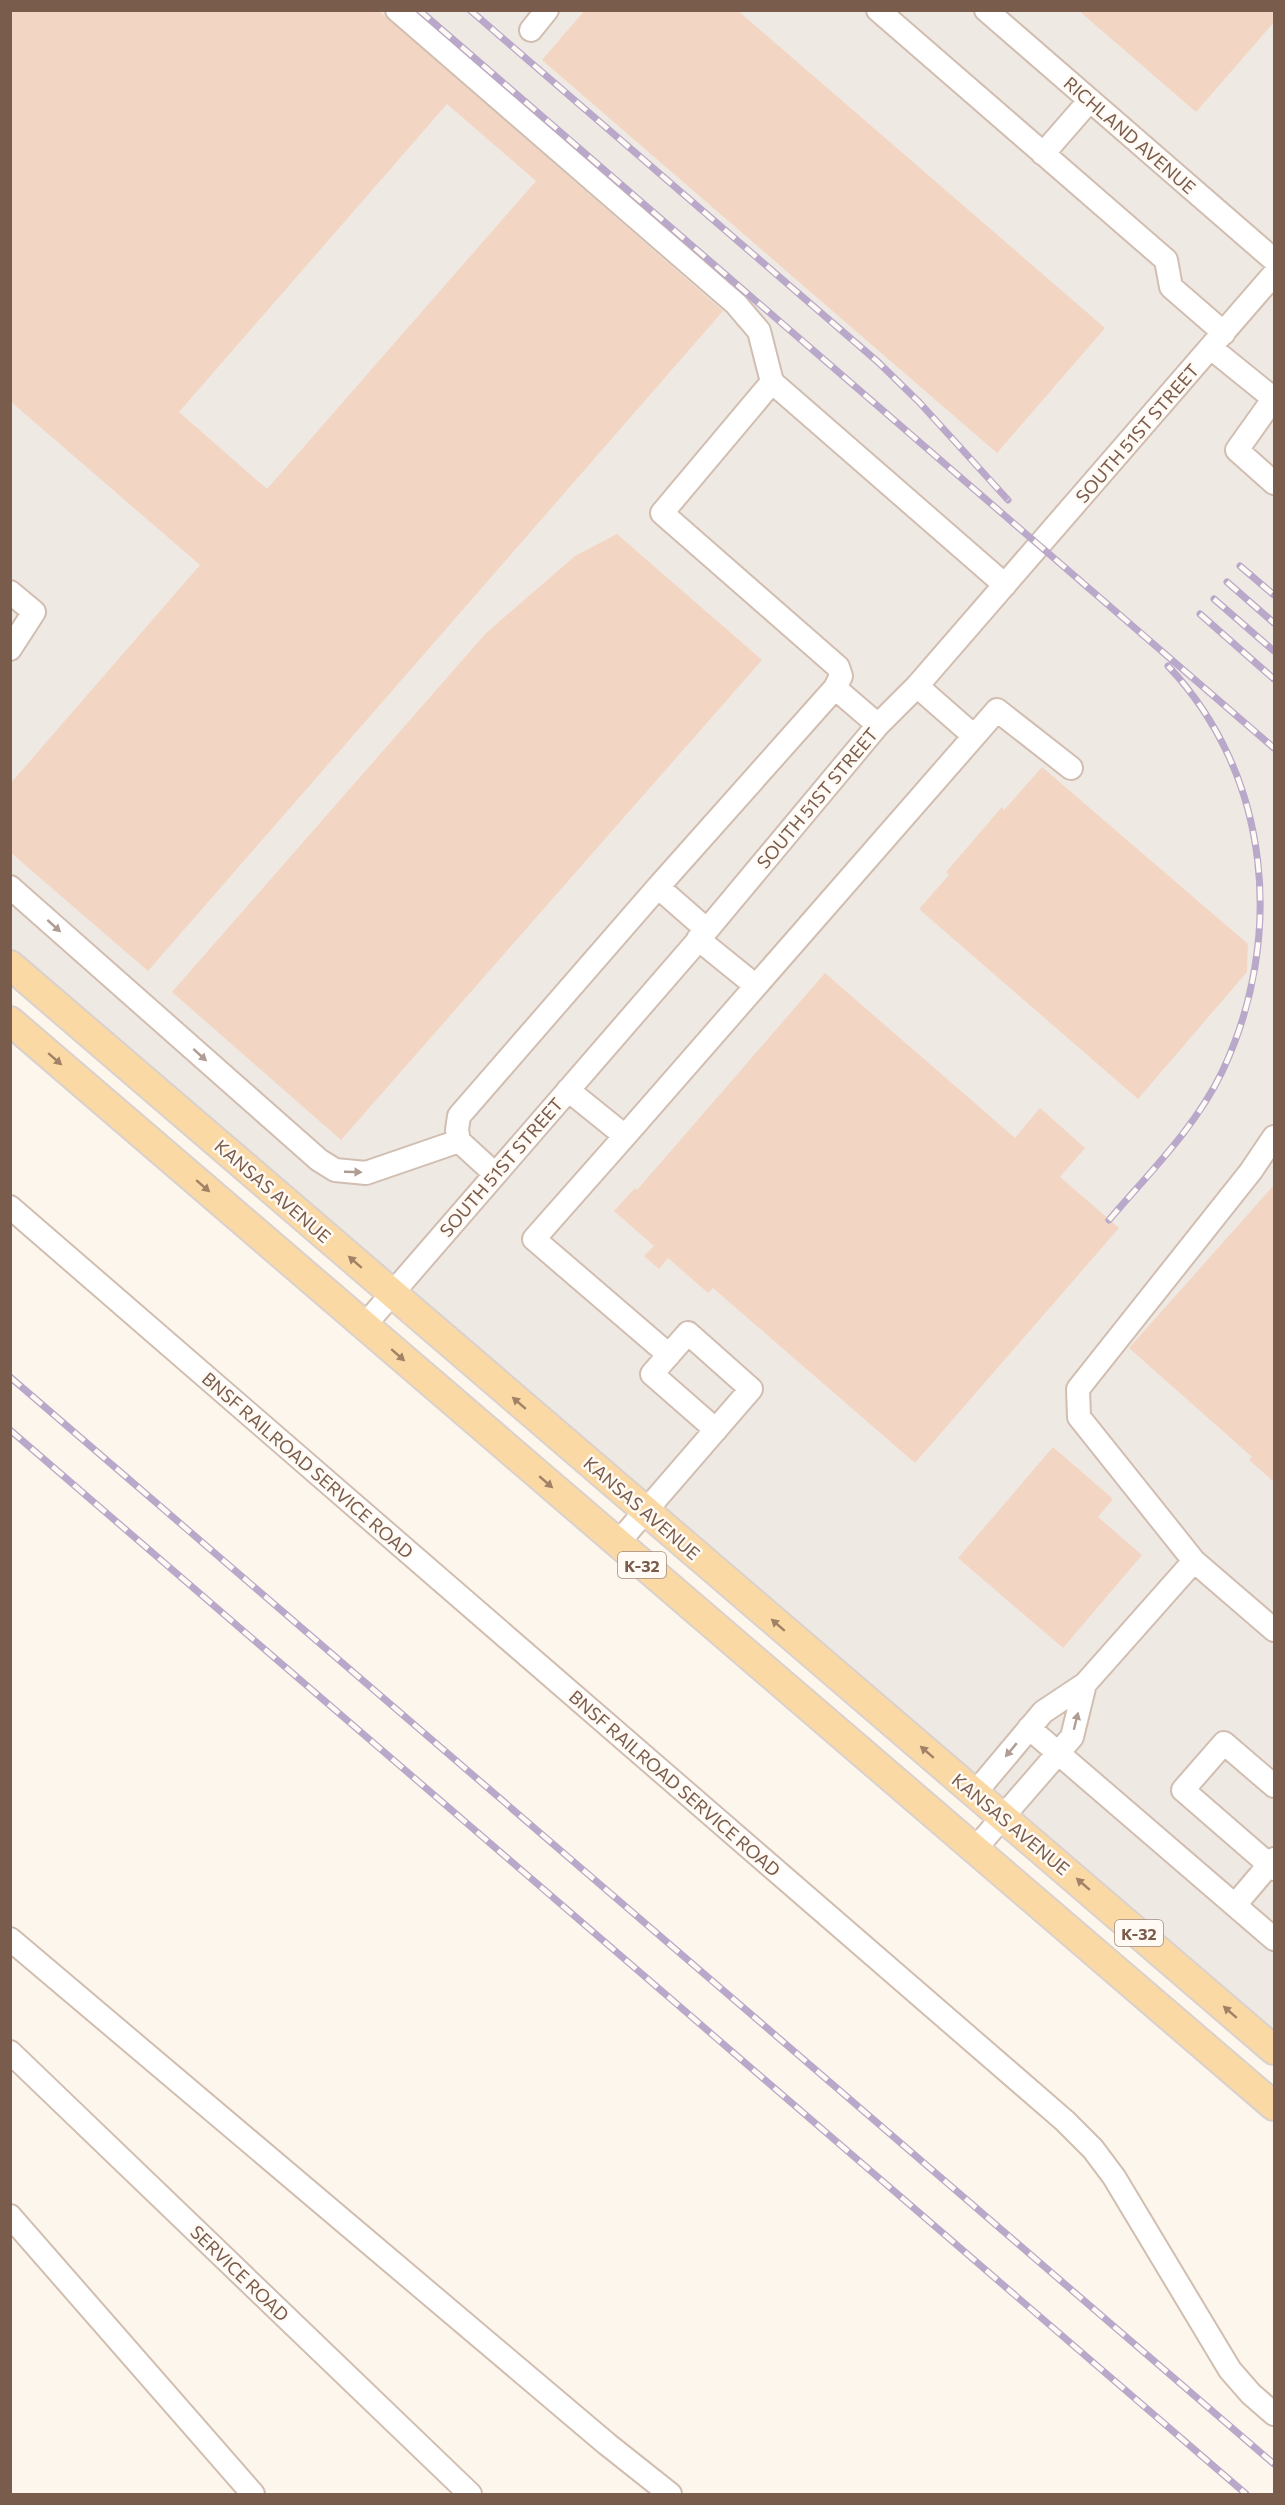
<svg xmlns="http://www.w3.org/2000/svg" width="1285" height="2505" font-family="Commissioner,sans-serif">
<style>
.industrial{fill:#efe9e4}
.building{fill:#f3d5c3;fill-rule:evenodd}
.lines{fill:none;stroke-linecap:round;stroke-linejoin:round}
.minor-casing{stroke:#d1beb0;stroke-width:26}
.major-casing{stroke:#dad1cd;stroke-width:32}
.minor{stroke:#fff;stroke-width:22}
.major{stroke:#fbd9a5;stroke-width:28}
.rail-casing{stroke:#b9a8c9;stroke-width:7}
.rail{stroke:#fffaf3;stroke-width:4.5;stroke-dasharray:14;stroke-linecap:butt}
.oneway{fill:#af9d94}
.oneway2{fill:#a18267}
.labels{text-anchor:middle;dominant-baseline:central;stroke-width:5;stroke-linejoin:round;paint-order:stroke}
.shield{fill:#fffaf3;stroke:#a28b7f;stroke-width:1.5}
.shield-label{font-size:16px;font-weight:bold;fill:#7a5c4d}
.street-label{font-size:18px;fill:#7a5c4d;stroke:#fffaf3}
</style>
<rect width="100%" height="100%" fill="#fdf6ec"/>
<path class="industrial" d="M11 11H1274V2042L11 950Z"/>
<path class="building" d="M10 10H378L723 311 148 971 10 852V784L200 565 10 401ZM447 104 536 181 267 489 179 412Z
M585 10H737L1105 328 997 453 542 60Z
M1078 10H1275V21L1196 112Z
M617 534 762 660 341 1140 172 992 486 633 575 556Z
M1042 767 1248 944 1247 972 1138 1099 919 909 949 875 946 872 1002 807 1004 810Z
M825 973 1015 1138 1040 1108 1085 1148 1060 1177 1119 1228 915 1463 713 1288 708 1293 668 1258 659 1269 644 1256 654 1246 614 1211 635 1188 637 1190Z
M1275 1184V1483L1249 1460 1252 1457 1129 1348Z
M1053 1447 1113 1499 1098 1517 1142 1555 1063 1648 958 1558Z"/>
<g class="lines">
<defs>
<path id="minor" d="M397 10 736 304 759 331 772 382
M878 10 1166 260 1171 287 1224 333
M986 10 1274 260
M531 30 547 10
M1043 154 1090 100
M1211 348 1274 399
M1274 398 1237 450 1274 483
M10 592 34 612 10 649
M917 686 974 736
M878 725 835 688 841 676 838 667 662 513 772 382 1005 585
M10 887 319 1160 335 1170 366 1173 459 1141
M658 887 835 688
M698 939 756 986
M568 1090 625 1136 534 1239 669 1355
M625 1136 997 710 1071 768
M495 1174 459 1141 457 1130 459 1116 658 887 707 930
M10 1207 1065 2121 1093 2149 1114 2177 1230 2370 1251 2394 1274 2414
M364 1326 707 930 878 725 917 686 1274 274
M617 1544 751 1389 688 1333 652 1374 716 1430
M1194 1561 1274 1630
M1029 1728 1274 1939
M1274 1786 1224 1743 1183 1790 1274 1869
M975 1793 1043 1712 1085 1684 1194 1561 1079 1417 1078 1389 1251 1171 1274 1137
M976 1848 1072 1737 1085 1684
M1235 1905 1274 1859
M10 1939 607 2444 670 2494
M10 2052 470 2494
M10 2216 253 2494"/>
<path id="major" d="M10 965 1274 2050
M10 1021 1274 2106"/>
</defs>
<use href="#minor" class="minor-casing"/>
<use href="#major" class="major-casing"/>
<use href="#minor" class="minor"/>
<use href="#major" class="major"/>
<defs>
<path id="rail" d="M419 10 1274 748
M470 10 878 362 919 402 1008 500
M1240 566 1274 595
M1227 582 1274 623
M1214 599 1274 651
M1200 614 1274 679
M1109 1220C1149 1173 1195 1128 1222 1072 1285 939 1272 776 1168 666
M10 1377 1274 2464
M10 1430 1246 2494"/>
</defs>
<use href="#rail" class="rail-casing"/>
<use href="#rail" class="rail"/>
</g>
<defs><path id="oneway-solid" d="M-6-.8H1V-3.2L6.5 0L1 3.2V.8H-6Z" transform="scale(1.5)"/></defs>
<g class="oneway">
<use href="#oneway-solid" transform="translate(54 926) rotate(42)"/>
<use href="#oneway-solid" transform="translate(200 1055) rotate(42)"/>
<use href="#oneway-solid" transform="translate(353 1172) rotate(2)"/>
<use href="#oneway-solid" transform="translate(1076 1721) rotate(-76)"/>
<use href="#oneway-solid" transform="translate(1011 1750) rotate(130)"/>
</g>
<g class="oneway2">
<use href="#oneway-solid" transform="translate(55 1059) rotate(41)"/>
<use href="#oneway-solid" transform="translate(203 1186) rotate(41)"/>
<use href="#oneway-solid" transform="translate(355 1262) rotate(-139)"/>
<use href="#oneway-solid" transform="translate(398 1355) rotate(41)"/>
<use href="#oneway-solid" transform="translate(519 1403) rotate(-139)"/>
<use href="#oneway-solid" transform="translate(546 1482) rotate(41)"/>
<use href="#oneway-solid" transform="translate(778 1625) rotate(-139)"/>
<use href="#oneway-solid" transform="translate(927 1752) rotate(-139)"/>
<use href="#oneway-solid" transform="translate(1083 1884) rotate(-139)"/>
<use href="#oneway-solid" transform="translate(1230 2012) rotate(-139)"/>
</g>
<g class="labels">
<g class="shield">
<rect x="618" y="1552" width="48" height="26" rx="4.5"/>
<rect x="1115" y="1920" width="48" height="26" rx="4.5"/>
</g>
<g class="shield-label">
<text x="642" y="1565">K-32</text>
<text x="1139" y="1933">K-32</text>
</g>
<g class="street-label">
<text transform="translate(1130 135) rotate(41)">RICHLAND AVENUE</text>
<text transform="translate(1137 433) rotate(-49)">SOUTH 51ST STREET</text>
<text transform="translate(817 798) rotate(-50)">SOUTH 51ST STREET</text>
<text transform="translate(501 1167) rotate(-49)">SOUTH 51ST STREET</text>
<text transform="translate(273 1191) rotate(41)">KANSAS AVENUE</text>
<text transform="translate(308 1465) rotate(41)">BNSF RAILROAD SERVICE ROAD</text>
<text transform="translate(642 1508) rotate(41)">KANSAS AVENUE</text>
<text transform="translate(675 1783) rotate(41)">BNSF RAILROAD SERVICE ROAD</text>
<text transform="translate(1011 1824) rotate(40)">KANSAS AVENUE</text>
<text transform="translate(240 2273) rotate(44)">SERVICE ROAD</text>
</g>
</g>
<rect width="1285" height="2505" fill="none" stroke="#7a5c4d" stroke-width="24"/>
</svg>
